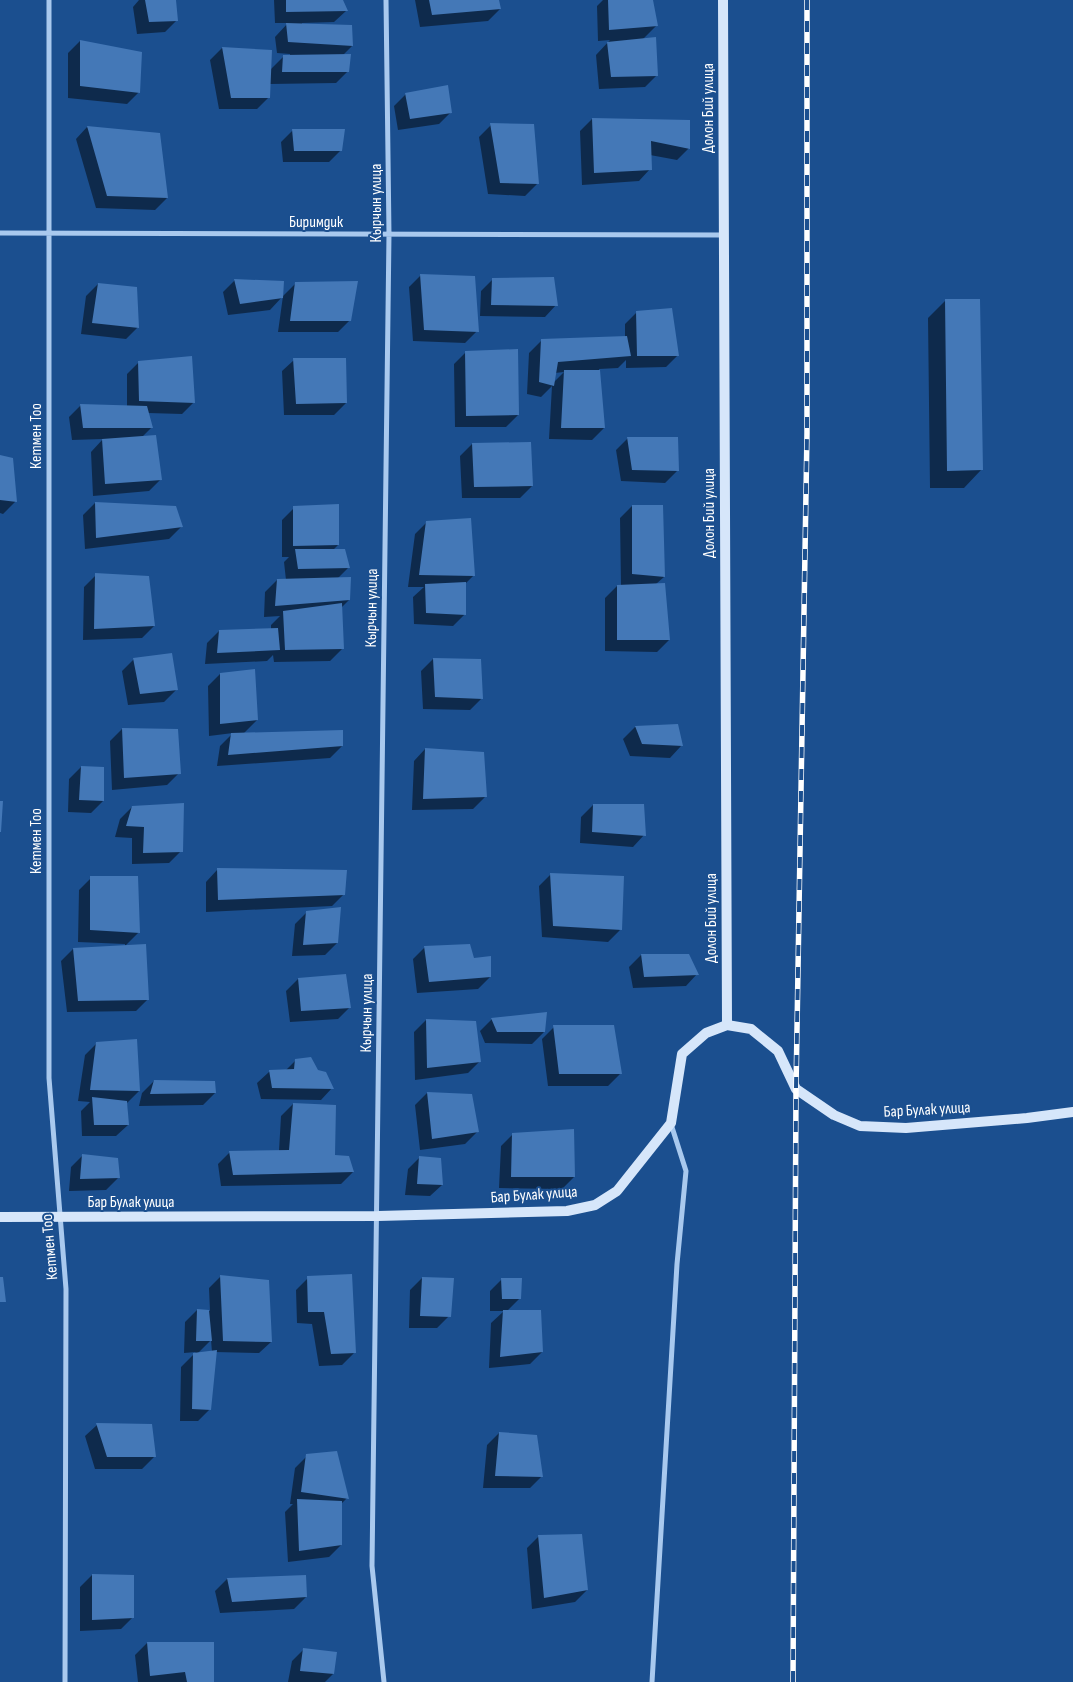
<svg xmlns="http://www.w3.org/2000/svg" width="1073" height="1682" font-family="'Sofia Sans Condensed',sans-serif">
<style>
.shadow{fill:#0007;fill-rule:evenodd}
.building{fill:#4478b7}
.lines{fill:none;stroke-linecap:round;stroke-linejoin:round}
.street{stroke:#a9c9ee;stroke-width:5}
.secondary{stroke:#d6e6fa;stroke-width:10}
.rail-casing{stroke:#fff;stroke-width:5.5}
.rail{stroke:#1b4f8f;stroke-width:4;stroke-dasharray:11;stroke-linecap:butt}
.labels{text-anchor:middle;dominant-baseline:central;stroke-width:4;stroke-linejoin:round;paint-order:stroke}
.street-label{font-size:16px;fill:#fff;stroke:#1b4f8f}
</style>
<rect width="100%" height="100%" fill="#1b4f8f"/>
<path class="shadow" d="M139 0H175L177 20 165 32 137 34 133 7Z
M274 0H341L346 11 334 22 302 23V25L351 26 352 46 343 55 348 71 336 83 270 84 269 97 257 109H219L210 60 222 48 271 51 270 70 284 56H290V54L277 53 275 37 288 23H275Z
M415 0H498L500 9 488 21 420 27Z
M603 0H652L657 25 642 40 657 75 645 87 599 89 596 55 610 40 598 41 597 6Z
M80 41 139 92 127 104 68 98V53Z
M406 94 451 112 439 124 398 130 394 106Z
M592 119 689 148 677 160 650 155V169L639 181 582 185 580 131Z
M491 125 537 184 525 196 488 194 479 137Z
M87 127 167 198 155 210 96 208 76 139Z
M293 130 341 150 329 162H283L281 142Z
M421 275 477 331 465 343 413 341 409 287Z
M493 279 556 305 545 317 480 316 481 291Z
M235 280 282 297 296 283 350 320 338 332H278L283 296 270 310 228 315 223 292Z
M98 284 138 327 126 339 81 334 86 296Z
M946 300 981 470 964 488H930L928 318Z
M637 312 678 355 666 367 626 368V360L618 368 599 369 604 428 592 440 549 439 552 386 541 397 527 394 529 353 541 341 625 337V324ZM564 372 553 383 555 373Z
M466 352 518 415 506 427H455L454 364Z
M294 360 346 403 334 415H284L282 371Z
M139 362 194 402 182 414 148 413 152 427 142 437 161 479 149 491 93 496 91 452 103 439 72 440 69 417 81 405 127 407V374Z
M628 438 677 471 665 483 621 481 616 450Z
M472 444 532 486 520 498H462L460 456Z
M0 456 12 459 15 502 3 514 0 513Z
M95 503 181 527 169 539 85 549 83 515Z
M632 506 664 577 656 584 669 640 657 652 605 651V598L617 586H621L620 518Z
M294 508 338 545 333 550 348 568 337 579 349 600 341 608 342 649 330 661 274 662 273 655 267 661 205 664 207 643 219 631 271 630V625L280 616 264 617 265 592 277 580H286L284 562 289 557H282V520Z
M427 522 474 575 465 584V614L453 626 414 624 413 597 424 587H408L415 534Z
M96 575 154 626 142 638 83 640 84 587Z
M134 659 176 690 164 702 128 705 122 671Z
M433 659 482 698 470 710 423 709 421 671Z
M220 674 257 720 243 734 342 746 330 758 217 766 220 746 233 733 209 736 208 686Z
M677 725 681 746 670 758 630 756 623 739 635 727Z
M122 729 179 773 167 785 112 790 110 741Z
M425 749 485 797 473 809 412 810 414 761Z
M81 767 103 801 91 813 68 812 69 779Z
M593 805 644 835 633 847 580 843 581 817Z
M132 807 181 851 169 863 132 864V838L115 837 120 819Z
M217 870 344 894 332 906 206 912V882Z
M551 874 620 930 608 942 542 937 539 886Z
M91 878 139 932 125 946 148 999 136 1011 67 1012 61 961 73 949 125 946V944L78 942 79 890Z
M307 912 337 943 325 955 292 956 295 924Z
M425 947 473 959 490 977 478 989 417 993 413 959Z
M641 955 688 956 697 974 686 986 633 988 629 967Z
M298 979 350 1007 338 1019 290 1022 286 991Z
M492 1019 544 1032 532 1044 485 1043 480 1031Z
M426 1020 480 1061 468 1073 415 1080 414 1032Z
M554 1027 620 1074 608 1086H548L542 1039Z
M97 1043 139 1091 127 1103 128 1125 116 1136H82L81 1111 90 1102 78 1101 85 1055Z
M296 1060 318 1071 332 1088 321 1100 261 1099 257 1083 269 1072 285 1071Z
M154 1081 215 1093 203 1105 139 1106 142 1093Z
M427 1093 477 1132 465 1144 420 1150 415 1105Z
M293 1104 333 1156 353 1172 341 1184 221 1186 218 1164 230 1152 279 1151 281 1116Z
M513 1134 574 1177 562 1189 499 1188 501 1146Z
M83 1155 118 1178 106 1190 69 1191 71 1167Z
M420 1157 442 1185 430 1196 405 1195 408 1169Z
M221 1276 271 1342 259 1353 215 1352 210 1409 198 1421H180L181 1367 196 1352 184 1353 185 1322 197 1310 210 1311 209 1288ZM211 1340 212 1352 197 1354Z
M308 1278 354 1353 342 1365 319 1366 312 1324 297 1323 296 1290Z
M422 1278 449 1316 437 1328H409L410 1290Z
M502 1279 520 1298 507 1311 542 1352 530 1364 489 1368 491 1323 504 1311H490V1291Z
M97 1425 154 1457 142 1469H95L85 1436Z
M499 1433 542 1476 530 1488H483L487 1445Z
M307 1456 347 1498 341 1504V1545L329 1557 288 1562 285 1512 293 1504H290L295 1468Z
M539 1536 587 1590 575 1602 532 1609 527 1548Z
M92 1575 133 1617 121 1629 80 1631V1587Z
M227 1579 306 1597 294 1609 220 1613 215 1591Z
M147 1643 213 1682H138L135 1655Z
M304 1649 335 1653 333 1674 325 1682H288L292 1661Z"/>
<path class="building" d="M145 0H176L178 21 149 22Z
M286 0H343L348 11 286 12Z
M429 0H499L501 9 432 15Z
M608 0H653L658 26 609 30Z
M286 23 352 25 353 46 288 42Z
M656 37 658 76 611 77 607 42Z
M80 40 142 52 140 93 80 86Z
M222 47 272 50 270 98H231Z
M351 54 349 72H282L283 55Z
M448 85 452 113 410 119 405 93Z
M592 118 690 120V149L651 141 652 170 594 173Z
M490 123 534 124 539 184 500 183Z
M87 126 160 133 168 198 107 196Z
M292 129H345L342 151H294Z
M420 274 475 276 479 332 424 330Z
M554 277 558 306 491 305 492 278Z
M234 279 284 281 283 298 240 304Z
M358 281 351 321H290L295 282Z
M98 283 137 287 139 328 92 323Z
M945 299H980L983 470 947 471Z
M672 308 679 356H637L636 311Z
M627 336 631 356 558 362 554 386 539 382 541 339Z
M518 349 519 415 466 416 465 351Z
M192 356 195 403 139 401 138 361Z
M293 358H346L347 403 296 404Z
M564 370H600L605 428H561Z
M80 404 147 406 153 428H83Z
M156 435 162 480 105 484 102 439Z
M627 437H678L679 471 632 470Z
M531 442 533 486 474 487 472 443Z
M0 455 13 458 17 502 0 500Z
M95 502 176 506 183 527 96 538Z
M339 504V545L293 546V506Z
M632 505H663L665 577 632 574Z
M471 518 475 576 419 575 426 521Z
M295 549H345L350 568 298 569Z
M95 573 149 576 155 626 94 629Z
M351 577 350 600 275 606 277 579Z
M466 582V615L426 613 425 584Z
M665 583 670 640H617V585Z
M342 603 344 649 285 650 283 611Z
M278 628 280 650 217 653 219 630Z
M172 653 178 690 140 694 133 658Z
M433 658 481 659 483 699 435 697Z
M255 669 258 720 220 724V673Z
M678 724 683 746 642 744 635 726Z
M122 728 178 729 181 774 124 778Z
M343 730V746L228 755 231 733Z
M425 748 484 752 487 797 423 799Z
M81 766 104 767V801L79 800Z
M0 801H3L1 832H0Z
M184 803 183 852 143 853 144 827 126 826 132 806Z
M593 804H644L646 836 592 832Z
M217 868 347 870 345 895 218 900Z
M550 873 624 876 622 930 553 926Z
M90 876H138L140 933 90 930Z
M341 907 338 943 303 945 306 911Z
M146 944 149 1000 78 1001 73 948Z
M470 944 474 958 491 956V977L429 982 424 946Z
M641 954H689L699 975 644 977Z
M346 974 351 1008 301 1011 298 978Z
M547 1012 545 1032H497L491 1018Z
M426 1019 476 1021 481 1062 427 1068Z
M553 1025H614L622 1074H559Z
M137 1039 140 1091 90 1090 96 1042Z
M311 1057 318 1070 326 1072 334 1089 272 1088 269 1070 294 1069 295 1059Z
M154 1080 215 1081 216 1093 150 1094Z
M427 1092 472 1094 479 1132 432 1139Z
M92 1097 127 1101 129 1125H94Z
M293 1103 336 1105 335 1155 349 1156 354 1172 233 1175 229 1151 289 1150Z
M574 1129 575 1177H511L512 1133Z
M82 1154 118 1158 120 1178 80 1179Z
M419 1156 441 1158 443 1185 417 1184Z
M352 1274 356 1353 331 1354 324 1312H308L307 1276Z
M220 1275 269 1280 272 1342 223 1341Z
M0 1277H3L6 1302H0Z
M422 1277 454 1278 451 1317 420 1316Z
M501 1278H522L521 1299H502Z
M197 1309 209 1310 212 1341H196Z
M503 1310H541L543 1352 500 1357Z
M217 1350 211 1410 192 1409 193 1353Z
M96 1423 152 1424 156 1457H107Z
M499 1432 537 1435 543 1477 495 1476Z
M337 1451 349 1499 301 1492 306 1454Z
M297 1499 342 1501V1545L299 1551Z
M582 1534 588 1590 544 1598 538 1535Z
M92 1574 134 1575V1618L92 1620Z
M306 1575 307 1597 232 1602 227 1578Z
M147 1642H214V1682H187L185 1672 150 1676Z
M303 1648 337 1652 334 1674 300 1671Z"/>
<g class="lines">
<path class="street" d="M49 0V1078L66 1289 65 1682
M0 233 723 235
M384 1682 372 1566 389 234 386 0
M652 1682 677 1264 686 1171 671 1124"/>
<path class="secondary" d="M723 0 727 1025
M0 1217 378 1216 567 1211 595 1205 617 1191 671 1123 682 1054 706 1033 727 1025 751 1029 778 1051 796 1089 834 1115 860 1126 906 1128 1027 1118 1073 1112"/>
<defs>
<path id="rail" d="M793 1682 796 1089 807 433V0"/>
</defs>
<use href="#rail" class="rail-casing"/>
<use href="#rail" class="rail"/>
</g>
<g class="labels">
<g class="street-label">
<text transform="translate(708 108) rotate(-90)">Долон Бий улица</text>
<text transform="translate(376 203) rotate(-90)">Кырчын улица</text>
<text x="316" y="222">Биримдик</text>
<text transform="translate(36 436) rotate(-90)">Кетмен Тоо</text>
<text transform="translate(709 513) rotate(-90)">Долон Бий улица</text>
<text transform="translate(372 608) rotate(-89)">Кырчын улица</text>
<text transform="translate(36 841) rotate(-90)">Кетмен Тоо</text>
<text transform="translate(711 918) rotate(-90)">Долон Бий улица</text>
<text transform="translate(367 1013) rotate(-89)">Кырчын улица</text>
<text transform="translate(927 1110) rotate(-3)">Бар Булак улица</text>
<text transform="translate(534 1195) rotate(-4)">Бар Булак улица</text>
<text x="131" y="1202">Бар Булак улица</text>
<text transform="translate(50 1247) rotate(-95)">Кетмен Тоо</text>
</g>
</g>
</svg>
